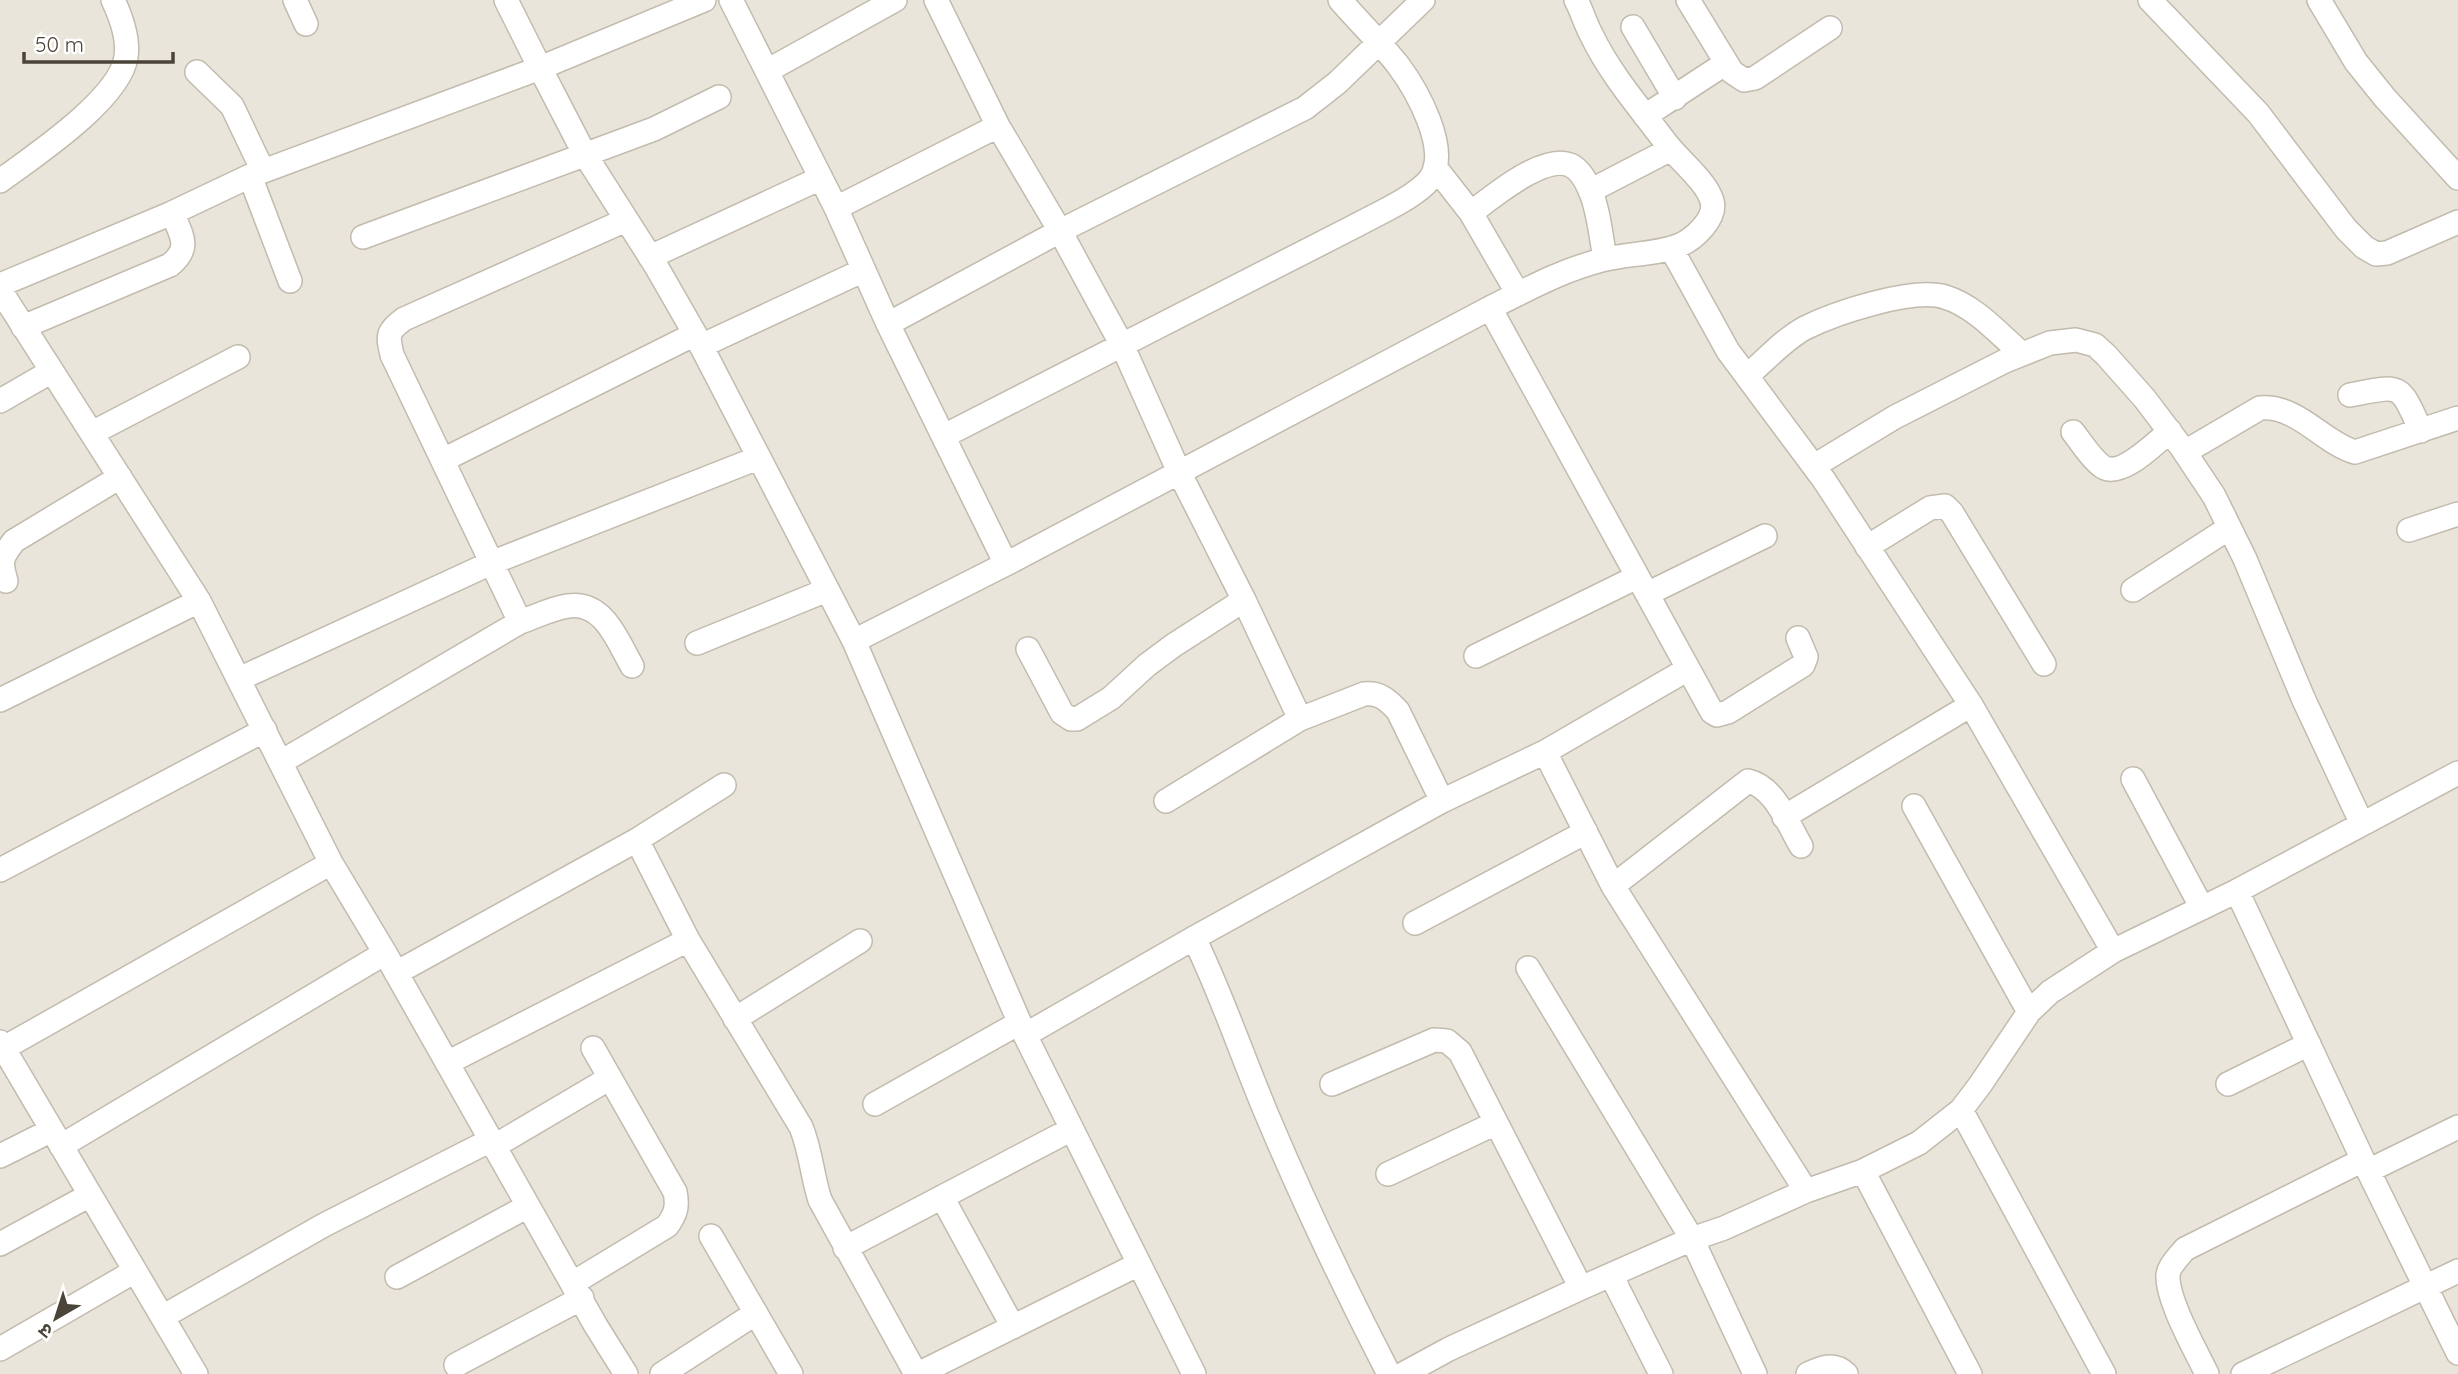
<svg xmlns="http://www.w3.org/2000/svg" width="2458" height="1374" font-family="Quicksand,'Noto Sans Devanagari',sans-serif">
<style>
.residential{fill:#eae5da}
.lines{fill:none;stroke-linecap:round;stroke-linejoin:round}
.minor-casing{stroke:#c2bbae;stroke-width:26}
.minor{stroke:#fff;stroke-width:23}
</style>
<rect width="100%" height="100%" fill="#f6f3ec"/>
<path class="residential" d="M0 0H2458V1374H0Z"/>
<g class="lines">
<defs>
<path id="minor" d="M295 0 306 24
M506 0 540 68 704 0
M731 0 836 208 888 324 1006 564
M936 0 998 126 1060 231 1123 347 1179 472 1244 600 1300 719 1364 694C1379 692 1388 700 1398 711L1442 801
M1688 0 1732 72 1744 80 1755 78 1830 28
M2150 0 2258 113 2346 229 2364 247 2376 254 2387 253 2458 222
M2319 0 2356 62 2385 98 2458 178
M1633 27 1675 98
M767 71 895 0
M197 72 232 106 263 171
M1645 116 1726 63
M1435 167 1471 213 1518 294
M250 176 290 281
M0 181C34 156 120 99 126 57 129 38 121 17 113 0
M1590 191 1671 149
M836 208 998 126
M1471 213C1492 197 1543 154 1570 165 1580 169 1586 181 1590 190 1599 211 1601 237 1605 259
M363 237 654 129 719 97
M1671 248 1728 351 1824 480 1971 705 2113 951
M650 257 821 178
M0 285 172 213 250 176 540 68 584 153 656 266 695 334 854 641 1025 1035 1194 938 1442 801 1545 752 1688 669
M0 290 199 601 331 863 385 953 596 1326 626 1374
M1490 308C1528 289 1560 271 1602 260 1627 253 1656 255 1680 245 1694 239 1717 218 1712 201 1707 182 1679 160 1666 143 1640 108 1610 74 1591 34 1585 23 1582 11 1576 0
M888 324 1060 231 1305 108 1337 83 1423 0
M23 327 170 265C192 247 181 235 172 213
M701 346 864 270
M1747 376C1766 360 1783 340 1805 328 1835 313 1913 287 1945 297 1975 306 1999 334 2022 354
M2350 395C2402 385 2399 382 2421 431
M0 401 52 371
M2073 432C2082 443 2091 459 2103 467 2122 478 2155 443 2170 431
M92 433 238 357
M944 436 1357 225C1377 214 1416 197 1430 179 1451 150 1416 89 1398 65 1380 42 1359 22 1340 0
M2185 452 2260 408C2298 405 2322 442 2355 452L2458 418
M443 460 695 334
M1814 466 1895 417 2005 361 2050 343 2076 340 2095 345 2106 355 2145 399 2182 448 2214 496 2245 559 2303 698 2362 824
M2409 530 2458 514
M1867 547 1930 508 1945 506 1952 513 2044 664
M6 581C0 561 1 558 14 541L120 477
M2133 590 2229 528
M1647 594 1765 536
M520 622C535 617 552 608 568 606 604 601 617 640 632 666
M854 641 1006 564 1490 308 1712 712 1717 715 1728 712 1803 665 1806 657 1798 638
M697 643 827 590
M1028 649 1062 713 1071 719H1077L1111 698 1147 665 1174 645 1244 600
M1476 656 1637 577
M239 679 491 563 758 458
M0 700 199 601
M1545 752 1613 886 1806 1191
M281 762 520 622 392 355C388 336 386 332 404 319L626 220
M2133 779 2202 908
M1166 801 1300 719
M1914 806 2029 1012
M1784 817 1971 705
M637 840 724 785
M0 870 265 730
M1613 886 1748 781C1775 787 1788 824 1801 846
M2237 891 2363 1160 2458 1353
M1415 923 1586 832
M1194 938C1222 995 1242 1056 1267 1115 1304 1203 1345 1289 1389 1374
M1528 968 1692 1239 1755 1374
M396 973 637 840 688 940 801 1127C811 1151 812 1176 820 1200L916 1374
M735 1019 860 941
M1025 1035 1194 1374
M0 1042 196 1374
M4 1048 331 863
M447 1063 688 940
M1332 1084 1434 1040 1447 1041 1460 1052 1581 1288
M2228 1084 2309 1044
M875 1104 1019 1023
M1961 1110 2104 1374
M61 1146 385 953
M493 1147 610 1078
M0 1156 52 1130
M2370 1170 2458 1127
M1863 1171 1970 1374
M1388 1174 1496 1123
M942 1197 1013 1327
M711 1236 791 1374
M0 1244 90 1195
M845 1248 1072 1129
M1611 1275 1661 1374
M397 1277 528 1206
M573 1283 667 1226C676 1214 678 1206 675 1192L593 1048
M164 1316 324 1225 489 1141
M0 1349 135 1271
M456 1365 582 1298
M662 1374 756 1313
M918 1374 1139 1264
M1403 1374 1449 1349 1581 1288 1692 1239 1724 1228 1806 1191 1863 1171 1919 1143 1961 1110 1980 1085 2029 1012 2050 992 2113 951 2237 891 2458 773
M1808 1374C1821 1368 1834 1362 1846 1374
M2207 1374C2196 1351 2167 1300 2168 1276 2168 1267 2179 1256 2185 1249L2363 1160
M2243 1374 2458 1271"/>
</defs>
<use href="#minor" class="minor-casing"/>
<use href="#minor" class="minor"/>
</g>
<g transform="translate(56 1318) rotate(219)" stroke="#ffffff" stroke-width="5" paint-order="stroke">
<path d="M0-5L12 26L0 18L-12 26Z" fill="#4b4439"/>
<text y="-10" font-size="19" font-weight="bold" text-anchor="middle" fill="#4b4439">उ</text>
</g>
<path d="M24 52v10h149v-10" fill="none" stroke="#4b4439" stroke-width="3.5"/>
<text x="35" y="52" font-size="21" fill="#4b4439" stroke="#ffffff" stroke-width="5" paint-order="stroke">50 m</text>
</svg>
